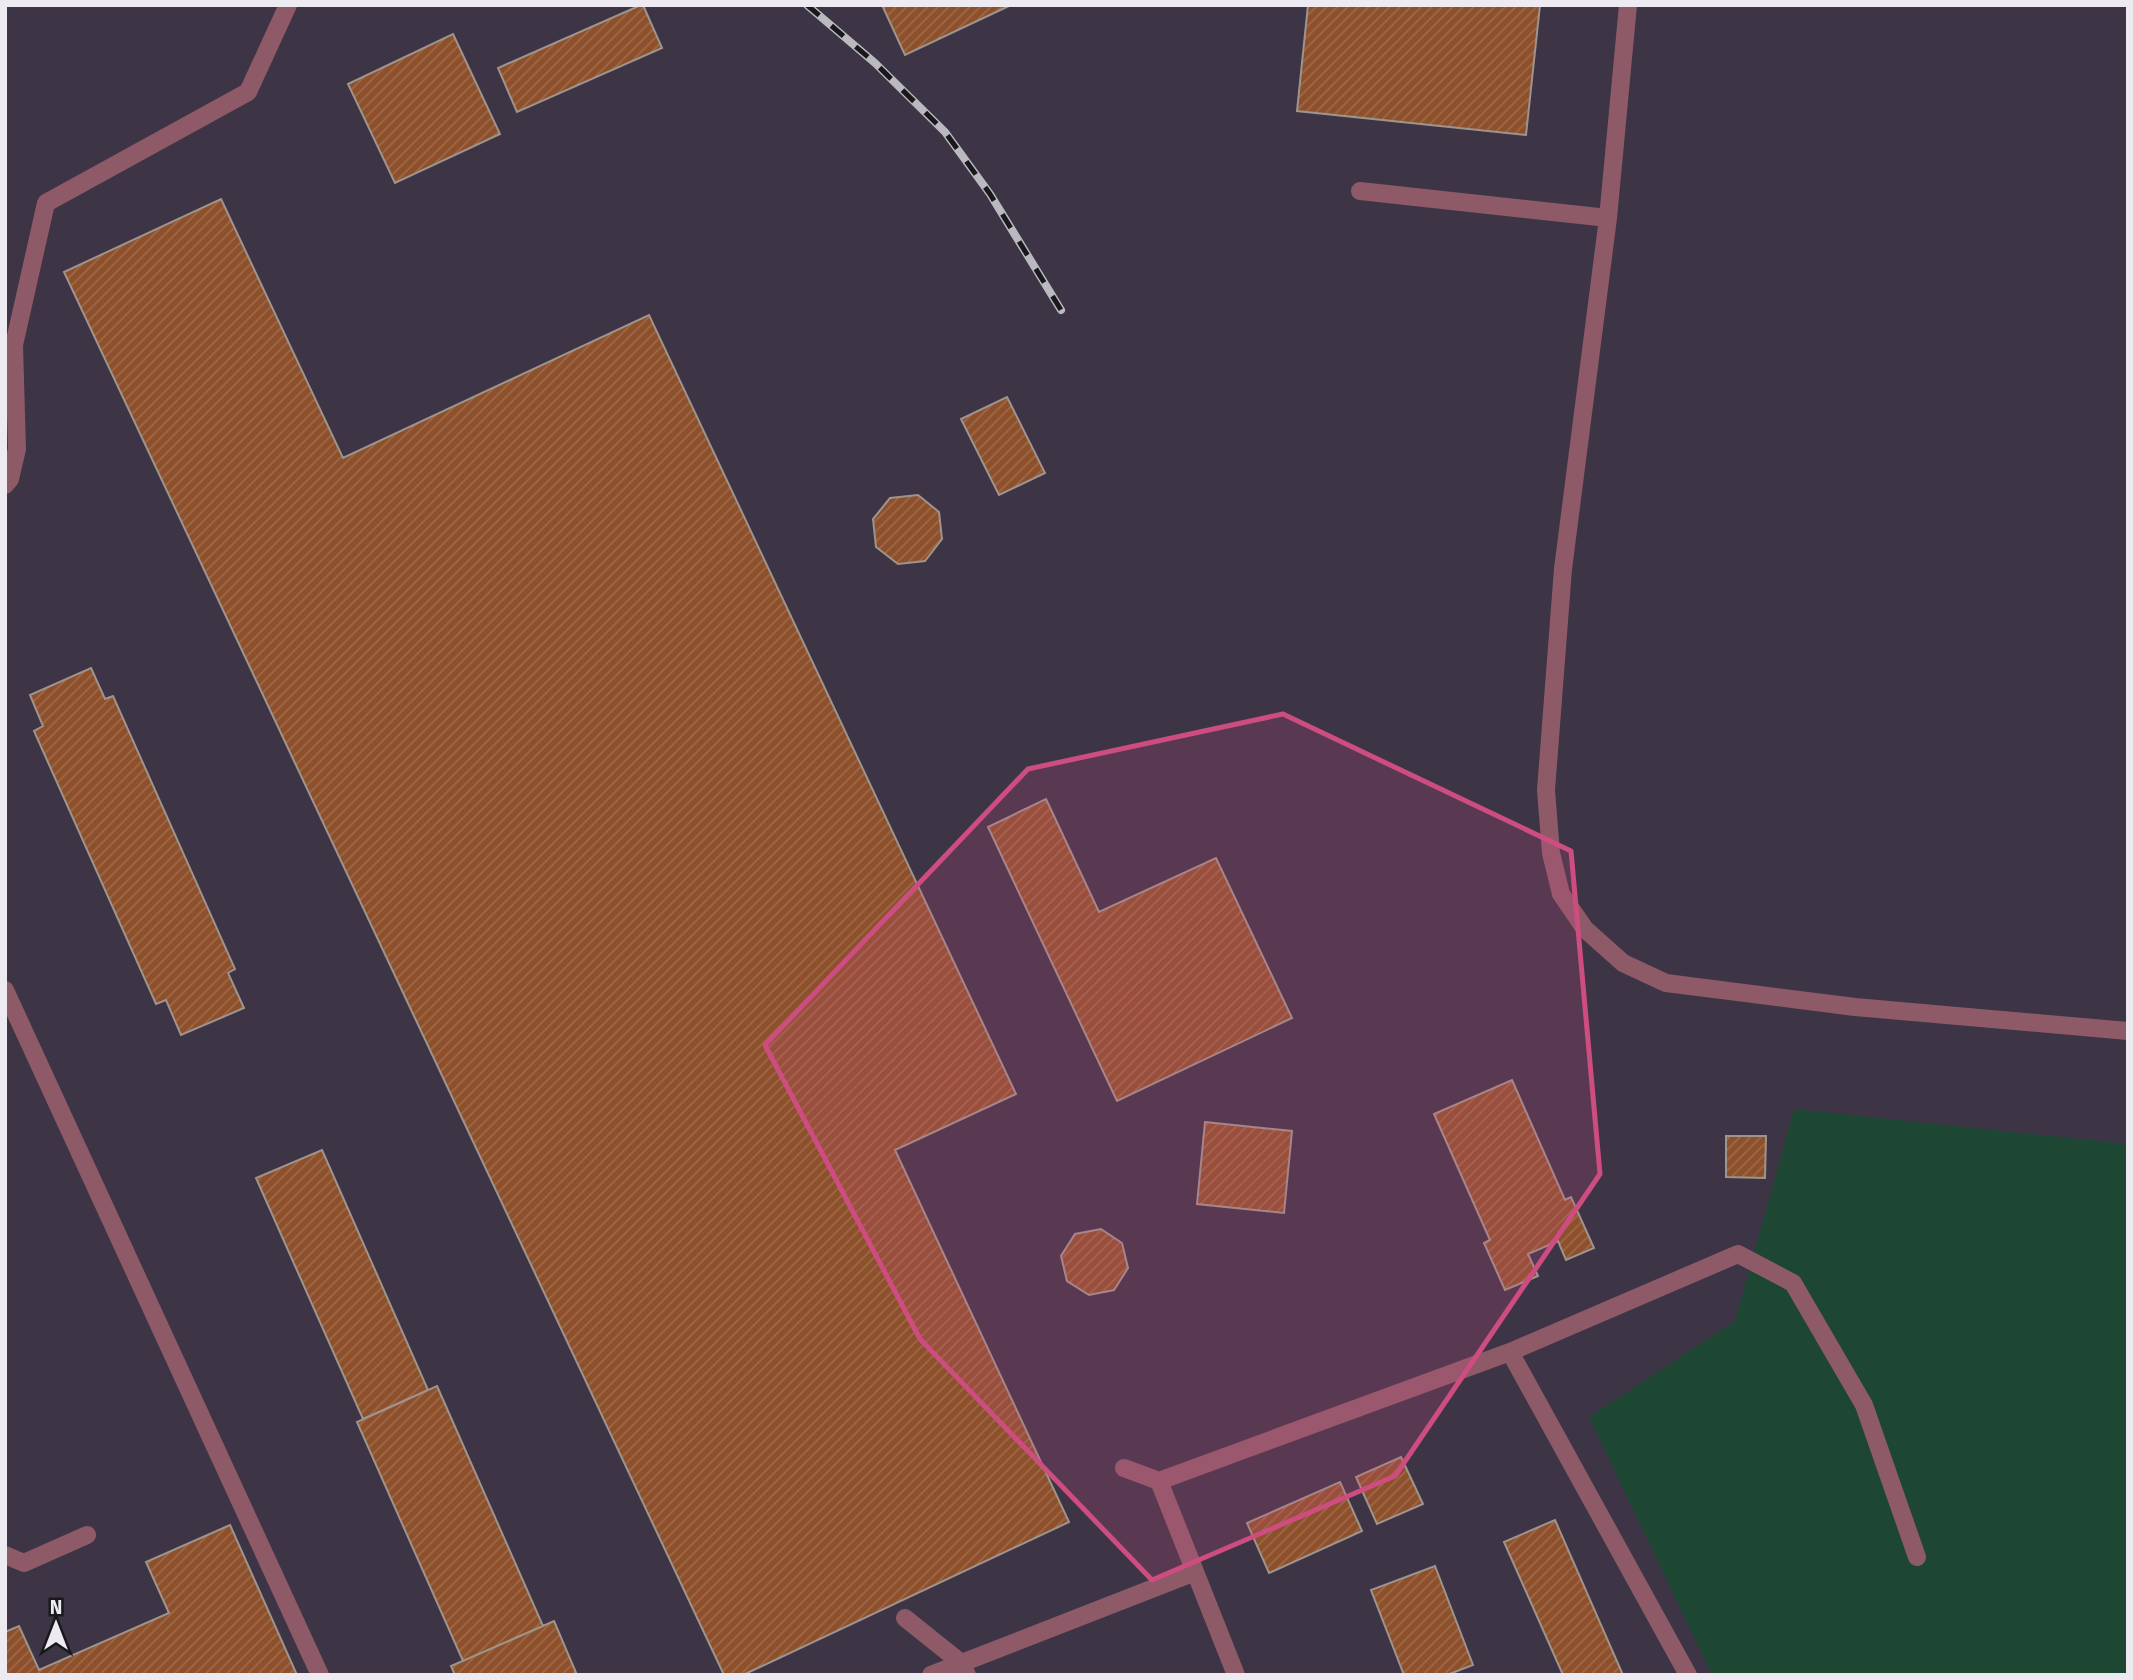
<svg xmlns="http://www.w3.org/2000/svg" width="2133" height="1680" font-family="'Fira Sans',sans-serif">
<style>
.industrial{fill:#3d3545}
.grass{fill:#1d4733}
.building{fill:url(#building-hatch);stroke:#9f948d;stroke-width:2}
.lines{fill:none;stroke-linecap:round;stroke-linejoin:round}
.lane{stroke:#8e5a68;stroke-width:18}
.rail-casing{stroke:#bbb9c0;stroke-width:8}
.rail{stroke:#19181c;stroke-width:5;stroke-dasharray:16;stroke-linecap:butt}
.marked{fill:#cd4d80;fill-opacity:0.2;stroke:#cd4d80;stroke-width:5;stroke-linejoin:round}
</style>
<defs>
<pattern id="building-hatch" width="6" height="6" patternUnits="userSpaceOnUse" patternTransform="scale(1.75)"><rect width="6" height="6" fill="#8d502b"/><path d="M-1 1l2-2M0 6l6-6M5 7l2-2" fill="none" stroke="#9d694a"/></pattern>
</defs>
<rect width="100%" height="100%" fill="#322f39"/>
<path class="industrial" d="M5 5H2128V1675H5Z"/>
<path class="grass" d="M1794 1109 2128 1144V1675H1712L1589 1417 1735 1321Z"/>
<path class="building" d="M641 5H643L662 48 517 112 498 68Z
M882 5H1011L905 55Z
M1308 5H1540L1526 135 1297 111Z
M453 34 500 134 395 183 348 84Z
M221 199 343 458 649 315 1016 1094 895 1150 1069 1522 743 1675H724L64 272Z
M1007 397 1045 473 999 495 961 419Z
M918 495 939 512 942 539 925 561 898 564 876 547 873 519 890 498Z
M91 668 105 699 113 696 235 969 228 973 244 1008 181 1035 166 1000 156 1004 34 731 43 726 30 695Z
M1046 799 1099 912 1216 858 1292 1018 1117 1101 988 827Z
M1512 1080 1565 1200 1571 1197 1594 1248 1566 1260 1558 1241 1528 1254 1538 1276 1505 1290 1484 1243 1490 1240 1434 1114Z
M1205 1122 1292 1131 1284 1213 1197 1204Z
M1726 1136H1766L1765 1178 1726 1177Z
M322 1150 428 1390 363 1419 256 1178Z
M1101 1229 1122 1243 1128 1268 1114 1290 1089 1295 1067 1281 1061 1256 1075 1234Z
M437 1386 543 1626 463 1661 357 1422Z
M1401 1457 1423 1504 1377 1524 1356 1477Z
M1340 1482 1362 1531 1269 1573 1247 1523Z
M1555 1520 1623 1675H1563L1504 1542Z
M230 1525 297 1675H5V1632L19 1626 39 1670 169 1613 146 1562Z
M1435 1566 1473 1665 1447 1675H1404L1371 1590Z
M554 1621 577 1675H455L451 1666Z"/>
<g class="lines">
<path class="lane" d="M1360 191 1608 218 1628 5
M1608 218 1563 569 1546 790 1551 853 1561 894 1585 929 1623 963 1666 983 1855 1007 2128 1031
M5 485 10 479 17 449 14 345 46 203 248 92 288 5
M5 990 320 1675
M1124 1468 1159 1481 1510 1352
M1159 1481 1236 1675
M5 1555 24 1563 87 1535
M905 1618 960 1662 967 1675
M931 1675 1195 1572
M1688 1675 1510 1352 1738 1254 1793 1283 1864 1405 1917 1557"/>
<defs>
<path id="rail" d="M807 5 875 63 945 132 990 194 1061 310"/>
</defs>
<use href="#rail" class="rail-casing"/>
<use href="#rail" class="rail"/>
</g>
<path class="marked" d="M1283 714 1571 851 1600 1174 1395 1476 1152 1580 920 1339 765 1045 1028 769Z"/>
<rect width="2133" height="1680" fill="none" stroke="#edebf1" stroke-width="14"/>
<g transform="translate(56 1624)" stroke="#19181c" stroke-width="5" paint-order="stroke">
<path d="M0-5L12 26L0 18L-12 26Z" fill="#edebf1"/>
<text y="-10" font-size="19" font-weight="bold" text-anchor="middle" fill="#edebf1">N</text>
</g>
</svg>
